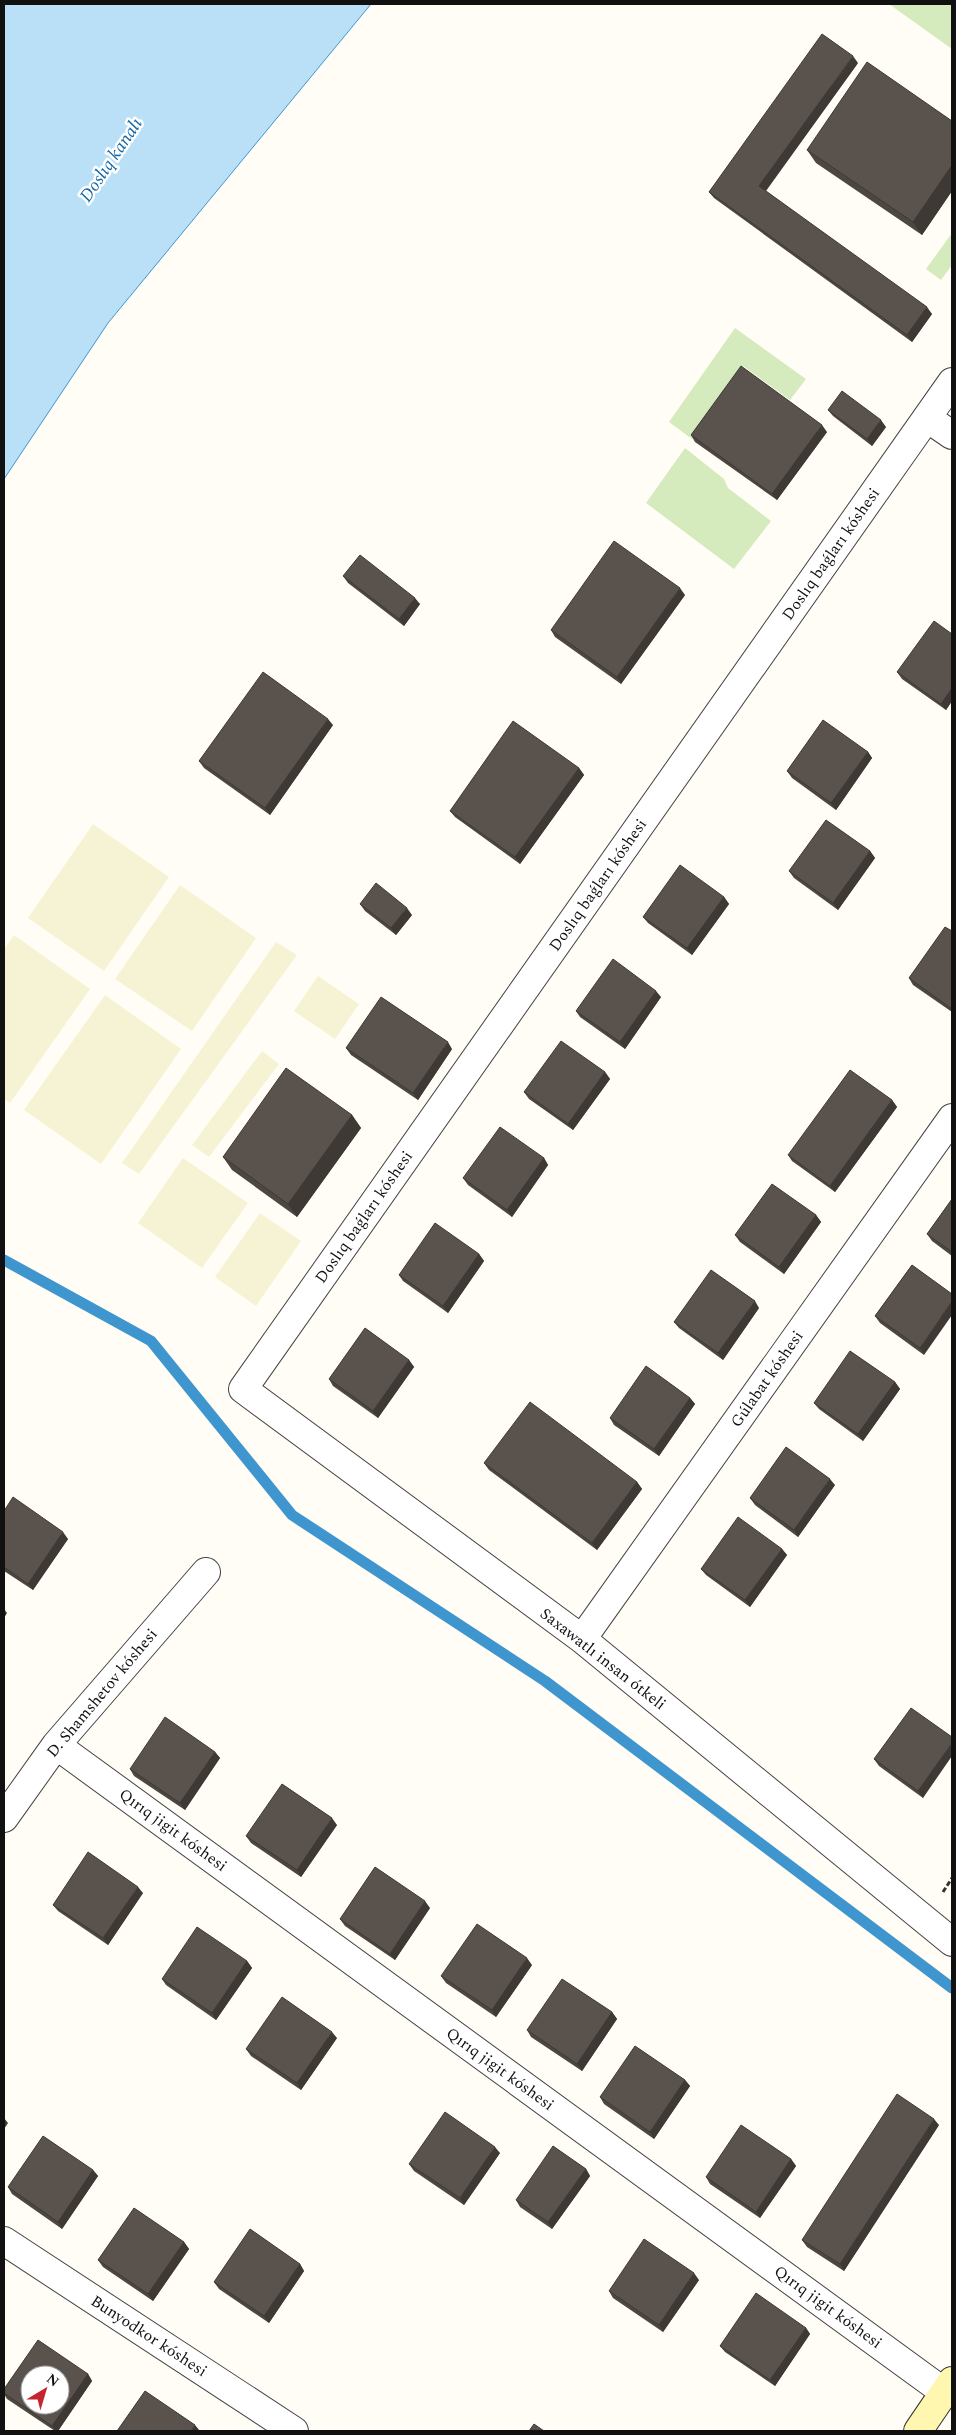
<svg xmlns="http://www.w3.org/2000/svg" width="956" height="2435" font-family="Spectral,serif">
<style>
.farmland{fill:#f6f3d4}
.green{fill:#d5ebbd}
.water{fill:#b9e0f7;stroke:#3f96cf}
.lines{fill:none;stroke-linecap:round;stroke-linejoin:round}
.stream{stroke:#3f96cf;stroke-width:11}
.minor-casing{stroke:#444;stroke-width:30}
.secondary-casing{stroke:#333;stroke-width:30}
.path{stroke:#333;stroke-width:3;stroke-dasharray:5 2.5;stroke-linecap:butt}
.minor{stroke:#fff;stroke-width:28}
.secondary{stroke:#fff6b0;stroke-width:28}
.wall{fill:#4d4742}
.shaded-wall{fill:#3f3936}
.building{fill:#5a524d;stroke:#3f3936;fill-rule:evenodd}
.labels{text-anchor:middle;dominant-baseline:central;stroke-width:5;stroke-linejoin:round;paint-order:stroke}
.street-label{font-size:16px;fill:#111;stroke:#fff}
.water-label{font-size:18px;font-style:italic;fill:#1768a6;stroke:#fff}
</style>
<rect width="100%" height="100%" fill="#fffdf5"/>
<path class="farmland" d="M93 824 169 877 104 971 28 918Z
M180 885 256 938 192 1031 115 979Z
M14 935 90 989 10 1103 4 1099V949Z
M276 942 297 955 139 1174 122 1163Z
M318 976 359 1004 335 1039 294 1011Z
M105 995 181 1049 101 1164 24 1110Z
M262 1051 279 1064 209 1157 192 1145Z
M183 1158 248 1203 202 1268 138 1223Z
M260 1213 301 1241 256 1306 215 1277Z"/>
<path class="green" d="M889 4H952V49Z
M952 233V265L941 280 926 269Z
M735 328 806 379 790 400 743 366 692 439 669 422Z
M685 448 724 479 728 488 771 521 734 569 646 503Z"/>
<path class="water" d="M4 4H371L108 323 4 479Z"/>
<g class="lines">
<path class="stream" d="M4 1260 151 1341 292 1515 545 1681 952 1988"/>
<defs>
<path id="minor" d="M952 382 243 1389 582 1639 952 1942
M927 418 952 435
M582 1639 952 1118
M56 1745 944 2392
M4 1818 56 1745 206 1572
M4 2241 294 2431"/>
<path id="secondary" d="M918 2431 952 2381"/>
</defs>
<use href="#minor" class="minor-casing"/>
<use href="#secondary" class="secondary-casing"/>
<path class="path" d="M943 1892 952 1878"/>
<use href="#minor" class="minor"/>
<use href="#secondary" class="secondary"/>
</g>
<path class="wall" d="M858 63 766 191 932 314 912 342 714 198 709 192Z
M952 121V191L922 235 816 163 807 150Z
M828 410 886 427 872 446 833 416Z
M827 432 777 500 695 442 691 435Z
M343 576 420 604 404 626 348 583Z
M685 595 621 684 555 637 551 630Z
M952 634V701L946 710 902 679 897 672Z
M333 725 270 815 204 768 199 761Z
M868 752 872 758 836 810 792 778 787 771Z
M579 768 584 775 520 864 455 817 450 811Z
M870 851 875 858 838 910 794 878 789 871Z
M724 897 729 904 692 955 648 923 643 917Z
M360 904 412 915 396 935 365 911Z
M952 931V1012L913 985 909 978Z
M661 997 625 1049 580 1017 576 1011Z
M346 1048 452 1049 418 1100 351 1055Z
M605 1072 610 1079 573 1130 529 1099 524 1092Z
M892 1100 897 1107 835 1192 792 1161 788 1155Z
M352 1115 361 1128 297 1217 232 1170 223 1157Z
M544 1158 548 1165 512 1217 468 1185 463 1178Z
M952 1199V1256L932 1241 927 1234Z
M816 1215 821 1222 784 1274 740 1242 735 1235Z
M479 1254 484 1261 448 1313 403 1281 399 1275Z
M912 1265 924 1355 880 1323 875 1316Z
M759 1308 723 1360 679 1328 674 1322Z
M409 1360 414 1367 378 1418 333 1386 329 1379Z
M895 1382 900 1389 863 1441 819 1409 814 1403Z
M690 1398 695 1404 659 1456 614 1425 610 1418Z
M484 1463 637 1482 642 1489 597 1550 489 1470Z
M835 1485 798 1537 755 1505 750 1498Z
M4 1511 68 1539 33 1590 4 1571Z
M782 1549 787 1555 750 1607 706 1575 701 1569Z
M952 1737 923 1798 879 1766 874 1759Z
M215 1752 220 1758 185 1810 134 1776 130 1769Z
M337 1825 301 1877 251 1843 246 1836Z
M143 1893 108 1945 58 1911 53 1905Z
M430 1908 395 1960 345 1926 340 1919Z
M247 1961 252 1968 216 2020 166 1985 162 1979Z
M532 1965 496 2017 446 1983 441 1976Z
M612 2012 617 2019 582 2071 531 2037 527 2030Z
M337 2038 301 2090 251 2056 246 2049Z
M685 2080 690 2086 654 2139 604 2104 600 2097Z
M939 2125 844 2271 807 2247 802 2240Z
M500 2153 464 2205 414 2171 409 2164Z
M791 2159 796 2166 760 2218 710 2184 706 2177Z
M586 2169 590 2176 552 2229 520 2207 516 2200Z
M93 2170 98 2176 62 2229 12 2194 8 2187Z
M184 2242 189 2249 153 2301 103 2267 98 2260Z
M300 2264 304 2271 269 2323 219 2289 214 2282Z
M699 2280 663 2332 613 2298 609 2291Z
M806 2328 810 2334 775 2386 725 2352 720 2346Z
M88 2374 92 2381 58 2431H55L7 2399 4 2394V2389Z"/>
<path class="shaded-wall" d="M853 56 858 63 764 193 759 186Z
M952 165V191L922 235 913 222Z
M927 307 932 314 912 342 907 335Z
M881 420 886 427 872 446 867 439Z
M822 425 827 432 777 500 772 494Z
M680 588 685 595 621 684 617 677Z
M415 598 420 604 404 626 399 619Z
M952 688V701L946 710 941 704Z
M328 719 333 725 270 815 265 808Z
M868 752 872 758 836 810 831 803Z
M579 768 584 775 520 864 515 857Z
M870 851 875 858 838 910 833 903Z
M724 897 729 904 692 955 687 948Z
M407 908 412 915 396 935 391 928Z
M656 991 661 997 625 1049 620 1042Z
M448 1042 452 1049 418 1100 413 1093Z
M605 1072 610 1079 573 1130 568 1124Z
M892 1100 897 1107 835 1192 830 1186Z
M352 1115 361 1128 297 1217 288 1204Z
M544 1158 548 1165 512 1217 507 1210Z
M816 1215 821 1222 784 1274 779 1267Z
M479 1254 484 1261 448 1313 443 1306Z
M755 1301 759 1308 723 1360 718 1353Z
M952 1301V1315L924 1355 920 1348Z
M409 1360 414 1367 378 1418 373 1411Z
M895 1382 900 1389 863 1441 858 1434Z
M690 1398 695 1404 659 1456 654 1449Z
M830 1479 835 1485 798 1537 794 1530Z
M637 1482 642 1489 597 1550 592 1543Z
M63 1532 68 1539 33 1590 28 1584Z
M782 1549 787 1555 750 1607 745 1600Z
M4 1609 7 1613 4 1618Z
M952 1743V1756L923 1798 918 1791Z
M215 1752 220 1758 185 1810 180 1803Z
M332 1818 337 1825 301 1877 297 1870Z
M138 1887 143 1893 108 1945 103 1938Z
M425 1901 430 1908 395 1960 390 1954Z
M527 1958 532 1965 496 2017 492 2010Z
M247 1961 252 1968 216 2020 212 2013Z
M612 2012 617 2019 582 2071 577 2064Z
M332 2032 337 2038 301 2090 297 2083Z
M685 2080 690 2086 654 2139 650 2132Z
M4 2118 8 2123 4 2129Z
M934 2119 939 2125 844 2271 840 2264Z
M495 2147 500 2153 464 2205 460 2198Z
M791 2159 796 2166 760 2218 756 2212Z
M586 2169 590 2176 552 2229 548 2222Z
M93 2170 98 2176 62 2229 58 2222Z
M184 2242 189 2249 153 2301 148 2294Z
M300 2264 304 2271 269 2323 264 2316Z
M694 2273 699 2280 663 2332 659 2325Z
M806 2328 810 2334 775 2386 770 2380Z
M88 2374 92 2381 58 2431H56L52 2426Z
M195 2425 200 2431H191Z"/>
<path class="building" d="M822 34 853 56 759 186 927 307 907 335 709 192Z
M867 62 952 121V165L913 222 807 150Z
M741 366 822 425 772 494 691 435Z
M842 391 881 420 867 439 828 410Z
M614 541 680 588 617 677 551 630Z
M360 555 415 598 399 619 343 576Z
M934 621 952 634V688L941 704 897 672Z
M263 672 328 719 265 808 199 761Z
M823 720 868 752 831 803 787 771Z
M513 721 579 768 515 857 450 811Z
M826 820 870 851 833 903 789 871Z
M680 865 724 897 687 948 643 917Z
M376 883 407 908 391 928 360 904Z
M945 927 952 931V1009L909 978Z
M613 959 656 991 620 1042 576 1011Z
M381 997 448 1042 413 1093 346 1048Z
M561 1041 605 1072 568 1124 524 1092Z
M286 1068 352 1115 288 1204 223 1157Z
M850 1070 892 1100 830 1186 788 1155Z
M500 1127 544 1158 507 1210 463 1178Z
M772 1184 816 1215 779 1267 735 1235Z
M952 1199V1252L927 1234Z
M435 1223 479 1254 443 1306 399 1275Z
M912 1265 952 1294V1301L920 1348 875 1316Z
M711 1270 755 1301 718 1353 674 1322Z
M365 1328 409 1360 373 1411 329 1379Z
M850 1351 895 1382 858 1434 814 1403Z
M646 1366 690 1398 654 1449 610 1418Z
M530 1402 637 1482 592 1543 484 1463Z
M786 1447 830 1479 794 1530 750 1498Z
M13 1497 63 1532 28 1584 4 1567V1511Z
M738 1517 782 1549 745 1600 701 1569Z
M911 1708 952 1737V1743L918 1791 874 1759Z
M165 1717 215 1752 180 1803 130 1769Z
M282 1784 332 1818 297 1870 246 1836Z
M88 1852 138 1887 103 1938 53 1905Z
M375 1867 425 1901 390 1954 340 1919Z
M477 1924 527 1958 492 2010 441 1976Z
M197 1927 247 1961 212 2013 162 1979Z
M562 1979 612 2012 577 2064 527 2030Z
M282 1997 332 2032 297 2083 246 2049Z
M635 2046 685 2080 650 2132 600 2097Z
M897 2094 934 2119 840 2264 802 2240Z
M445 2112 495 2147 460 2198 409 2164Z
M741 2125 791 2159 756 2212 706 2177Z
M43 2136 93 2170 58 2222 8 2187Z
M553 2146 586 2169 548 2222 516 2200Z
M134 2208 184 2242 148 2294 98 2260Z
M250 2229 300 2264 264 2316 214 2282Z
M644 2239 694 2273 659 2325 609 2291Z
M756 2293 806 2328 770 2380 720 2346Z
M38 2340 88 2374 52 2426 4 2393V2389ZM30 2375H60V2405H30Z
M145 2391 195 2425 191 2431H117Z
M534 2424 544 2431H529Z"/>
<g class="labels">
<g class="street-label">
<text transform="translate(831 554) rotate(-55)">Doslıq baǵları kóshesi</text>
<text transform="translate(598 885) rotate(-55)">Doslıq baǵları kóshesi</text>
<text transform="translate(364 1217) rotate(-55)">Doslıq baǵları kóshesi</text>
<text transform="translate(767 1379) rotate(-55)">Gúlabat kóshesi</text>
<text transform="translate(603 1659) rotate(38)">Saxawatlı insan ótkeli</text>
<text transform="translate(102 1693) rotate(-50)">D. Shamshetov kóshesi</text>
<text transform="translate(173 1830) rotate(36)">Qırıq jigit kóshesi</text>
<text transform="translate(500 2069) rotate(36)">Qırıq jigit kóshesi</text>
<text transform="translate(828 2307) rotate(36)">Qırıq jigit kóshesi</text>
<text transform="translate(149 2336) rotate(33)">Bunyodkor kóshesi</text>
</g>
<g class="water-label">
<text transform="translate(111 160) rotate(-56)">Doslıq kanalı</text>
</g>
</g>
<rect width="956" height="2435" fill="none" stroke="#111111" stroke-width="10"/>
<g transform="translate(45 2390) rotate(38)"><circle r="24" fill="#ffffff" stroke="#a0a0a0"/>
<path d="M0-4L9 19L0 12L-9 19Z" fill="#c4262e"/>
<text y="-8" font-size="14" font-weight="bold" text-anchor="middle" fill="#111111">N</text>
</g>
</svg>
